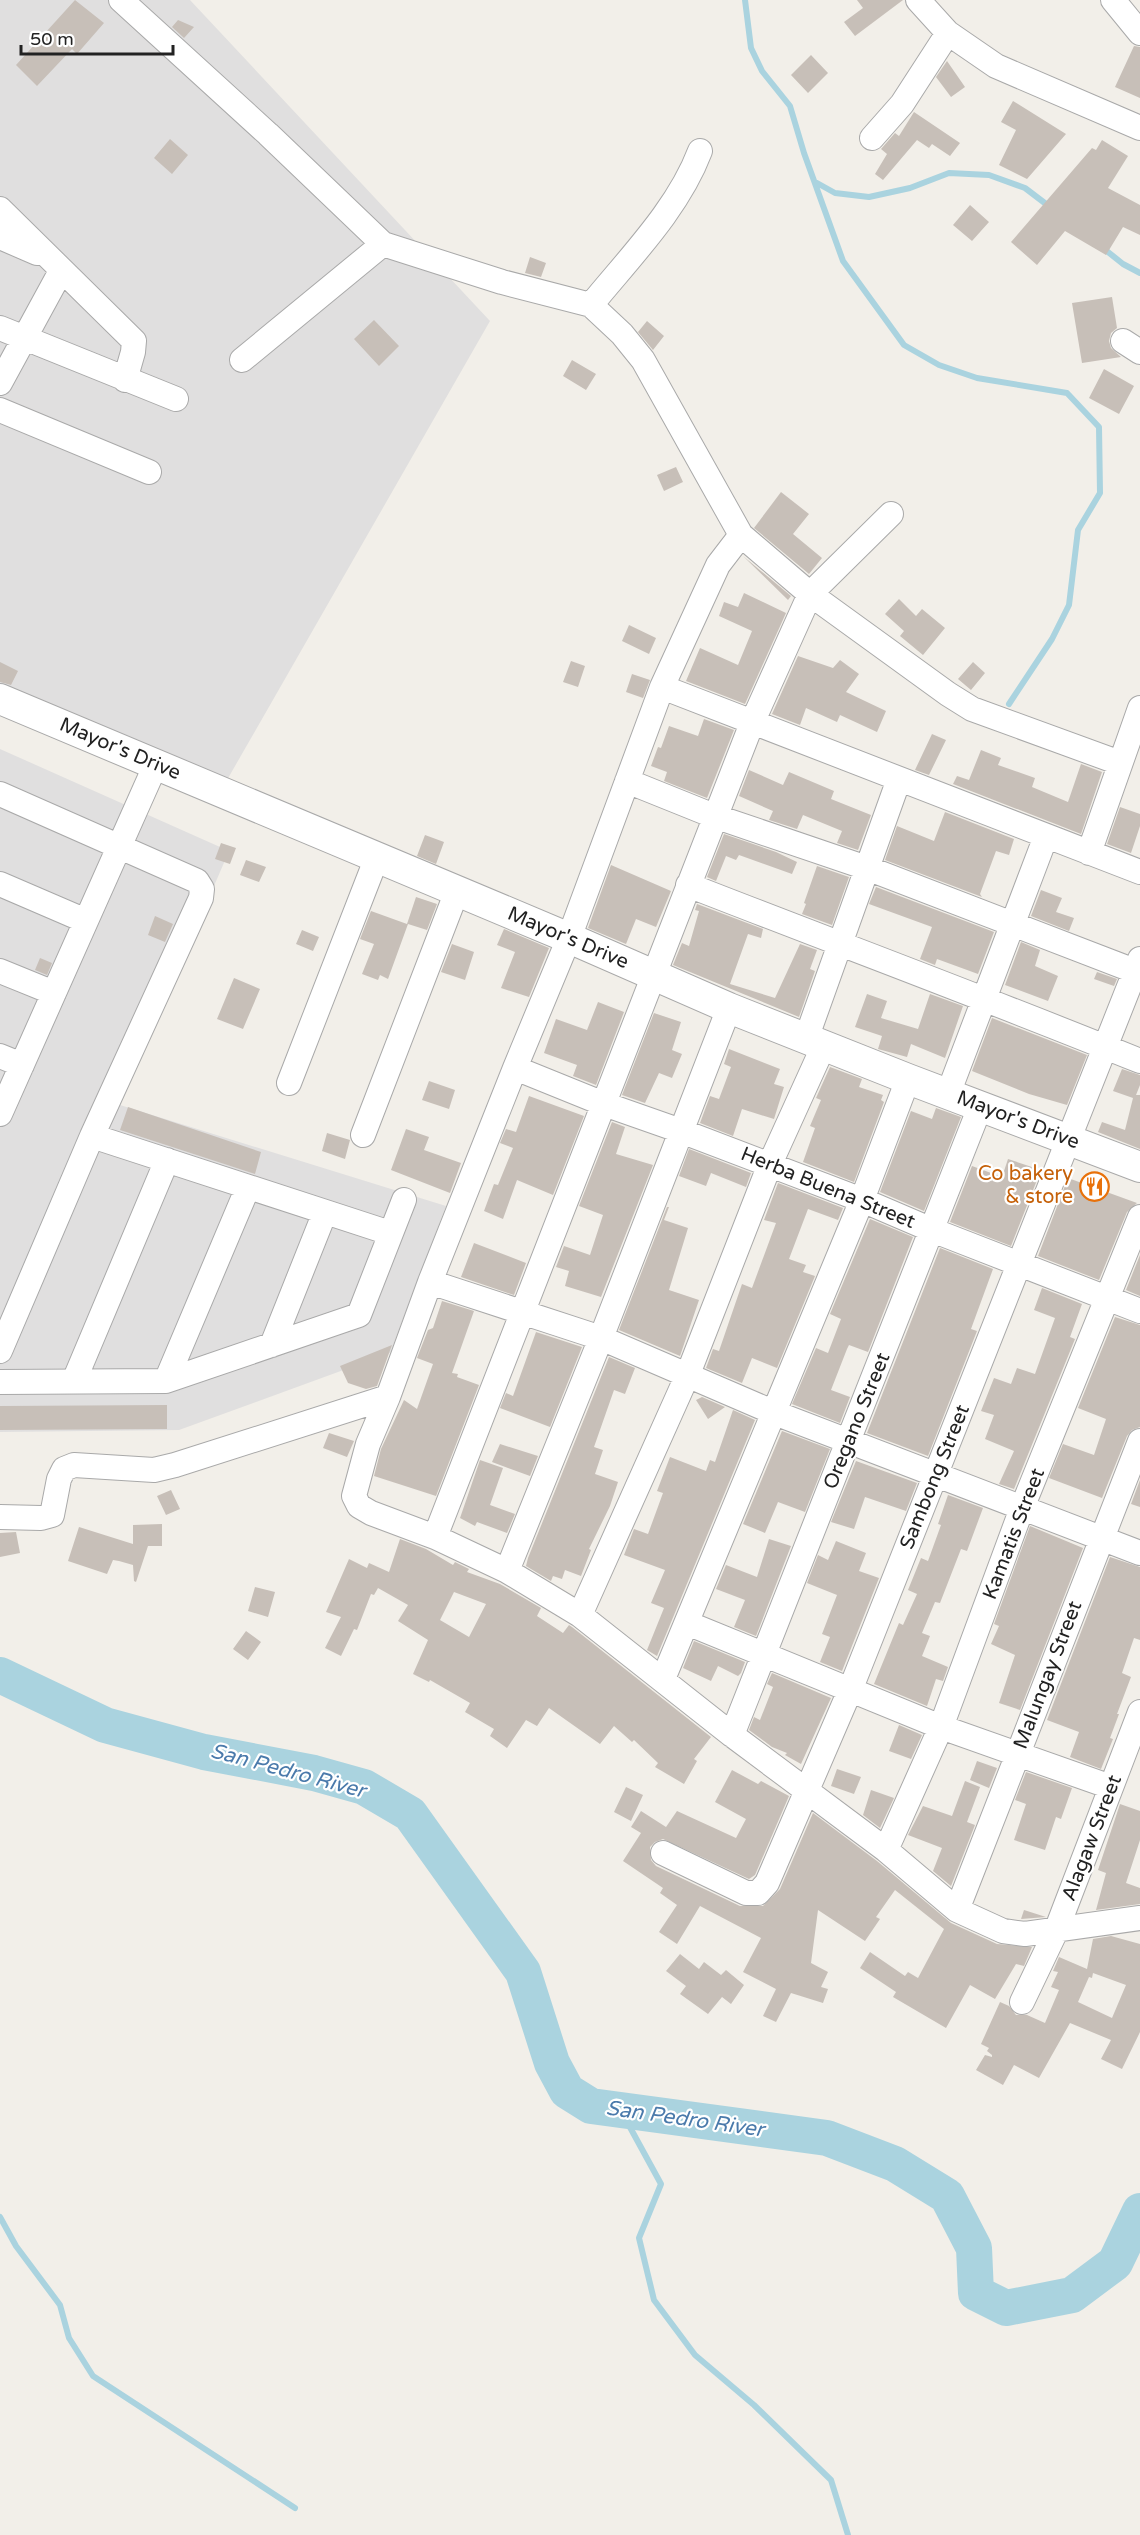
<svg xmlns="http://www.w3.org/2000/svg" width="1140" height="2535" font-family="'Varela Round',sans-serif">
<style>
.residential{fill:#e0dfdf}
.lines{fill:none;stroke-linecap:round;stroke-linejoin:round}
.stream{stroke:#aad3df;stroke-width:6}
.river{stroke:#aad3df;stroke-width:36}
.building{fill:#c7bfb8;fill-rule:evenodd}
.minor-casing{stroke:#a9a9a9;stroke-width:26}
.tertiary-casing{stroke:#a9a9a9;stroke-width:32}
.minor{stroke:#fff;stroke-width:24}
.tertiary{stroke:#fff;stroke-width:30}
.labels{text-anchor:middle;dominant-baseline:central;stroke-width:4.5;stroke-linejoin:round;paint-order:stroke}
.street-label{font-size:20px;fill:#222;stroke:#fff}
.food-label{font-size:20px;fill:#c56008;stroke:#fff;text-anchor:end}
.water-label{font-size:21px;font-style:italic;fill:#4a7aab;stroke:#fff}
</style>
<rect width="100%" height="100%" fill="#f2efe9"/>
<path class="residential" d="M0 0H190L490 321 223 787 0 689Z
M0 749 229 851 120 1105 446 1206 390 1353 179 1430 0 1432Z"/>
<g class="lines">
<path class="stream" d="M745 0 751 48 762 71 790 106 804 153 843 261 904 345 939 365 977 378 1067 393 1099 427 1100 493 1078 530 1069 605 1052 639 1009 704
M817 183 835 193 869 197 910 188 949 173 989 175 1025 188 1050 207
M1103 248 1123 264 1140 273
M620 2109 661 2184 639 2238 654 2300 695 2355 754 2405 831 2480 848 2535
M0 2217 16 2246 60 2305 69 2338 93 2376 295 2508"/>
<path class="river" d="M0 1675 105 1725 204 1752 314 1773 364 1787 410 1814 523 1972 552 2063 567 2091 591 2106 827 2138 895 2164 947 2196 974 2248 976 2293 1006 2308 1072 2295 1115 2263 1140 2211"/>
</g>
<path class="building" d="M75 0 104 23 77 54 72 49 37 86 16 65Z
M857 0H903L855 36 844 22 863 8Z
M178 20 194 27 184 38 172 27Z
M1134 46 1140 47V98L1115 87Z
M811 55 828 73 808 93 791 75Z
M947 61 965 87 951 97 936 77Z
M1013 101 1066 134 1027 179 999 165 1016 130 1001 122Z
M914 112 960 143 950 156 932 144 929 148 917 140 883 180 875 174 887 154 881 149 895 133 899 136Z
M170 139 188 155 172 174 154 158Z
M1102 140 1128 156 1108 188 1140 205V235L1123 227 1106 255 1065 231 1037 265 1011 242 1092 148 1096 150Z
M970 205 989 222 972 241 953 225Z
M530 257 546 263 541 277 525 273Z
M1112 297 1117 328 1111 333 1109 341 1111 348 1121 357 1082 363 1072 303Z
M374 320 399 346 379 366 354 339Z
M647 321 664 336 653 350 638 332Z
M572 360 596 374 586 390 563 376Z
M1104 369 1134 386 1119 414 1089 398Z
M676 467 683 482 664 491 657 475Z
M781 492 809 514 793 534 822 558 809 574 754 528Z
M743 556 791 596 788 600Z
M744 593 786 613 745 704 686 681 700 648 738 665 752 631 719 616 724 602 738 607Z
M899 599 916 616 922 609 945 628 923 655 900 636 904 631 885 614Z
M629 625 656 638 649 654 622 641Z
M798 656 833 668 840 660 859 674 846 692 886 711 877 732 840 715 837 722 806 708 800 725 772 714Z
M571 661 585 666 578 687 563 682Z
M0 662 18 671 11 685 0 682Z
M973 662 985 673 971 690 958 679Z
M632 674 650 680 643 698 626 692Z
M704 719 734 730 707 798 664 781 667 772 651 766 658 747 661 748 669 726 698 736Z
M932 734 946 740 929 775 915 770Z
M981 750 1001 758 998 765 1035 778 1032 787 1068 802 1081 764 1102 772 1081 834 953 784 957 776 969 780Z
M749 770 783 785 789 772 834 791 831 799 871 815 858 850 837 843 842 831 803 815 797 829 769 820 773 811 739 796Z
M1120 807 1140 814V826L1131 853 1107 844Z
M945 812 1014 839 1009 855 996 851 980 894 982 897 885 860 897 826 934 841Z
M724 834 776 852 797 862 792 874 739 855 736 860 726 856 716 881 707 877Z
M425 835 444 842 436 864 417 856Z
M221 843 236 848 230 864 215 859Z
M246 860 266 867 259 882 240 875Z
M611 865 671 891 656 927 636 919 626 944 588 928Z
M817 866 849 877 832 925 802 914 806 904 804 903Z
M876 887 994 932 978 974 937 959 935 965 920 959 932 927 869 904Z
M1041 890 1062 898 1056 912 1074 918 1069 931 1031 916Z
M416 897 437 904 427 930 408 924 388 979 380 975 378 980 362 974 374 944 360 939 371 911 407 924Z
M697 904 763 929 761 938 748 934 730 984 775 998 800 944 817 950 810 969 815 971 799 1017 673 965 682 943 689 946 699 911 695 910Z
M155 916 173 924 165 942 148 935Z
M504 929 549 948 529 997 501 988 515 952 497 945Z
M302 930 319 937 313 951 296 944Z
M1021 942 1040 950 1035 966 1058 976 1048 1001 1005 985Z
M452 944 474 952 465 980 441 972Z
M40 958 52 963 47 975 35 970Z
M1097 972 1117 979 1114 986 1094 979Z
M234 978 260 989 243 1029 217 1019Z
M867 994 887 1001 881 1018 918 1029 930 994 963 1006 945 1058 911 1044 907 1057 878 1049 882 1036 855 1027Z
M598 1002 624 1012 596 1085 573 1076 577 1065 544 1053 556 1019 587 1030Z
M654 1013 681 1022 672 1050 682 1054 672 1078 659 1073 645 1103 622 1095Z
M992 1018 1087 1055 1067 1105 1029 1094 972 1071Z
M729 1049 780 1069 774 1084 784 1087 774 1119 742 1109 733 1136 700 1123 710 1096 719 1099 731 1067 724 1064Z
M830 1067 862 1079 859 1087 883 1095 881 1100 884 1102 854 1182 803 1162 815 1128 810 1126 821 1100 816 1098Z
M1122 1069 1140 1075V1085L1136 1095H1140V1149L1098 1132 1102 1122 1125 1130 1133 1098 1113 1091Z
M429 1081 455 1090 449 1109 422 1100Z
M529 1096 584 1116 553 1195 517 1180 503 1219 484 1211 494 1184 498 1185 513 1148 500 1143 506 1129 516 1132Z
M128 1107 261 1152 255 1174 120 1130Z
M936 1108 961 1117 924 1211 880 1192 911 1111 932 1119Z
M612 1122 625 1127 616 1154 653 1165 601 1297 565 1286 569 1271 556 1267 564 1246 590 1255 603 1215 579 1206Z
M406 1129 429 1137 424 1150 461 1163 450 1193 391 1170Z
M327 1133 350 1140 345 1159 322 1151Z
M689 1149 751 1173 746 1187 711 1173 706 1186 679 1176Z
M1008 1159 1041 1170 1011 1246 950 1222 972 1166 1002 1177Z
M1068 1178 1137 1203 1127 1212 1099 1280 1038 1256Z
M778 1183 843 1208 838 1220 808 1209 789 1259 806 1265 803 1272 815 1276 777 1368 752 1358 742 1383 706 1368 713 1349 719 1351 742 1284 752 1288 776 1223 764 1220Z
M667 1207H669L664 1220 688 1228 669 1290 699 1300 680 1356 619 1330Z
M870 1219 913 1237 868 1352 849 1345 847 1349 831 1390 850 1397 840 1423 792 1404 816 1348 828 1353 841 1319 830 1314Z
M474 1243 526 1263 514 1295 461 1277Z
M940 1248 993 1269 971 1329 977 1331 928 1456 867 1433Z
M1140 1255V1296L1126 1290Z
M1042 1288 1082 1304 1070 1337 1075 1339 1014 1489 999 1484 1014 1451 985 1439 994 1415 981 1411 994 1378 1011 1384 1017 1368 1035 1374 1055 1318 1034 1310Z
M442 1301 474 1311 452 1373 458 1374 457 1377 479 1385 436 1496 374 1476 381 1449 404 1400 417 1409 433 1364 417 1358 428 1330 433 1328Z
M1115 1317 1140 1325V1427L1132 1430 1127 1436 1102 1498 1049 1478 1063 1444 1094 1455 1106 1419 1078 1408Z
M536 1332 582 1347 550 1427 500 1408 506 1393 513 1396Z
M392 1345 377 1386 366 1389 348 1383 340 1366Z
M609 1357 635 1368 625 1394 614 1390 594 1447 603 1450 595 1474 618 1482 610 1506 589 1549 591 1550 581 1576 565 1570 562 1579 553 1576 551 1581 526 1566 528 1558Z
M702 1397 725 1407 708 1419 696 1400Z
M167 1405V1429L0 1430V1406Z
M733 1410 755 1420 657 1656 647 1650 664 1608 651 1603 665 1570 624 1555 634 1529 648 1534 663 1493 657 1491 670 1457 706 1471 710 1460 715 1462Z
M782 1431 830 1449 805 1512 778 1502 765 1533 743 1524Z
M329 1433 354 1441 347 1457 323 1448Z
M500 1444 538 1456 530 1476 492 1462Z
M480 1460 503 1468 490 1505 515 1514 507 1533 477 1522 475 1526 460 1518Z
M856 1461 917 1483 906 1511 865 1497 854 1529 831 1522Z
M1140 1480V1507L1131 1504Z
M171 1490 180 1509 166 1515 157 1496Z
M948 1495 983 1508 967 1551 961 1549 940 1603 935 1602 922 1633 930 1636 922 1656 948 1667 943 1681 936 1679 927 1706 874 1684 899 1623 903 1625 917 1594 908 1590 921 1558 928 1561 941 1525 938 1524Z
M162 1524V1546H148L136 1582 134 1581 133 1565 119 1561 113 1560 107 1574 68 1561 79 1527 133 1544V1525Z
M1030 1526 1083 1548 1020 1710 999 1703 1015 1655 991 1644 999 1626 994 1624Z
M16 1532 20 1553 0 1557V1533Z
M400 1539 426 1549 453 1565 455 1562 469 1569 467 1572 500 1584 541 1608 537 1616 563 1633 569 1625 572 1627 711 1737 694 1759 697 1761 684 1784 655 1767 658 1763 634 1740 632 1742 614 1726 600 1744 549 1708 537 1726 526 1720 507 1748 490 1736 494 1729 465 1712 470 1703 430 1680 429 1682 413 1674 428 1640 398 1621 408 1605 378 1588 374 1595 371 1594 357 1630 354 1629 341 1656 325 1648 341 1617 326 1612 349 1559 367 1568 369 1563 389 1572ZM454 1592 486 1604 469 1637 440 1620Z
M769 1539 791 1546 756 1636 734 1627 745 1600 716 1589 726 1565 757 1577Z
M836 1541 866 1553 859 1571 879 1578 842 1671 820 1662 830 1637 822 1634 837 1595 807 1583 818 1555 828 1560Z
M1110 1557 1140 1567V1640L1134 1638 1122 1673 1131 1677 1117 1714H1119L1110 1738 1113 1739 1101 1769 1070 1757 1079 1732 1047 1720Z
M255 1587 275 1592 268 1617 248 1611Z
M246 1631 261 1642 248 1660 233 1649Z
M694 1641 745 1662 741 1673 738 1676 718 1666 711 1681 683 1668Z
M772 1673 831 1698 801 1764 785 1755 787 1753 772 1747 749 1730 754 1717 760 1720 773 1687 767 1684Z
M899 1725 922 1735 911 1759 889 1751Z
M977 1761 997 1768 989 1788 970 1780Z
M837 1769 861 1777 854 1794 831 1786Z
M732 1770 758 1784 761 1781 789 1796 755 1875 749 1879 663 1839 655 1842 650 1847 651 1860 656 1866 740 1906H763L780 1889 813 1813 877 1861 951 1923 997 1944 1032 1947 1024 1966 1016 1964 995 1999 970 1985 946 2028 893 1997 896 1992 860 1968 870 1952 905 1976 908 1972 918 1978 944 1929 895 1890 876 1917 880 1919 865 1941 818 1910 811 1963 828 1972 821 1987 828 1989 823 2003 791 1993 776 2022 763 2016 776 1989 743 1972 761 1938 700 1906 677 1944 659 1932 677 1905 660 1893 663 1888 623 1861 641 1833 631 1827 641 1811 666 1827 677 1811 736 1838 746 1819 715 1802Z
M1026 1772 1072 1788 1061 1819 1056 1817 1045 1850 1014 1840 1026 1804 1015 1800Z
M965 1781 980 1787 967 1822 975 1825 951 1886 933 1871 942 1848 908 1835 923 1806 952 1816Z
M626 1787 643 1795 631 1821 614 1812Z
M871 1790 894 1798 880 1828 863 1815Z
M1120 1804 1140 1811V1840L1126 1883 1140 1888V1904L1096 1910 1106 1873 1098 1870Z
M1024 1910 1046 1917 1021 1919Z
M1111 1936 1140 1944V2032L1122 2069 1101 2059 1111 2040 1070 2023 1039 2078 1014 2065 1003 2085 976 2070 985 2055 992 2057V2055L987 2051 989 2048 981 2044 1000 2002 1009 2006 1016 2015H1027L1045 2023 1059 1990 1051 1987 1058 1972 1053 1971 1059 1957 1087 1969 1093 1939ZM1093 1973 1126 1985 1112 2018 1078 2002 1089 1977 1092 1978Z
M680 1954 699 1969 704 1962 721 1975 726 1970 744 1985 731 2004 722 1997 708 2014 680 1994 686 1986 666 1971Z"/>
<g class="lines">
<defs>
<path id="minor" d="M121 0 268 134 383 244 502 282 591 305 622 334 643 360 741 535 810 594 948 694 972 709 1120 763
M918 0 948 33 996 66 1140 128
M1113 0 1140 33
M872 138 902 104 948 33
M0 209 134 341 133 352 125 380
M0 237 37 253
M591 305C630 257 678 209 700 151
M0 328 176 399
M1123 341 1140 352
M242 360 383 244
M0 383 61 271
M0 410 149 472
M741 535 718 565 662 687 569 938 515 1068 430 1282 388 1397 368 1444 354 1496 359 1506 371 1513 435 1537 507 1571 580 1615 732 1735 886 1850 957 1910 1003 1931 1025 1934 1140 1918
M662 687 1140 872
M627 781 714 816 867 868 1140 973
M0 794 197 881 202 889 201 898 92 1136 0 1351
M1089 853 1140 708
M0 884 86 921
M688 885C839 944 990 1000 1140 1061
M0 971 54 993
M806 1039 899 779
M0 1056 22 1065
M515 1068 604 1104 681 1131 862 1200 932 1230 1140 1311
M289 1083 377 857
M948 1094 1046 836
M0 1114 156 764
M363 1135 457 891
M92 1136 390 1233
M430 1282 601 1338 775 1413 1140 1553
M272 1345 325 1212
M74 1381 167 1160
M166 1381 248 1187
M0 1382 166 1381 359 1315 404 1200
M0 1517 41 1518 52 1515 59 1479 64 1469 74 1465 154 1470 175 1465 388 1397
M435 1537 752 723 810 594 891 514
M507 1571 601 1338 729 1008
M580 1615 688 1374 770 1164 824 1045
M687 1623 941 1727 1111 1787
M663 1679 862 1200 908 1079
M732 1735 980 1107
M886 1850 941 1727 1022 1508 1140 1217
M663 1853 746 1893H758L767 1883 851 1688 1140 959
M957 1910 1140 1441
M1022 2002 1056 1931 1140 1712"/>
<path id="tertiary" d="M0 699 569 938 729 1008 908 1079 1140 1167"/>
</defs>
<use href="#minor" class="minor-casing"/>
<use href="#tertiary" class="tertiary-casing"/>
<use href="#minor" class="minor"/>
<use href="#tertiary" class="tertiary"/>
</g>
<defs>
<symbol id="restaurant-ring" viewBox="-11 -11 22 22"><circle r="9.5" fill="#fff" stroke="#e8710a" stroke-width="1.5"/><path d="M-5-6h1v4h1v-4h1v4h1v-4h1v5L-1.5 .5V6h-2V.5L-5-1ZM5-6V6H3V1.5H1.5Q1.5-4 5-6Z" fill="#e8710a"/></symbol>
</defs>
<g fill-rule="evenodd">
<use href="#restaurant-ring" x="1078" y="1170" width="33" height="33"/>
</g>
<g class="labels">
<g class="street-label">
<text transform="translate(120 749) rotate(23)">Mayor's Drive</text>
<text transform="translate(568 938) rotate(23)">Mayor's Drive</text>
<text transform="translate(1018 1120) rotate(21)">Mayor's Drive</text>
<text transform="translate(828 1188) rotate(22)">Herba Buena Street</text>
<text transform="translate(857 1421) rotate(-68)">Oregano Street</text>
<text transform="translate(935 1477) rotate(-68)">Sambong Street</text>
<text transform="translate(1014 1534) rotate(-69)">Kamatis Street</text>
<text transform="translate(1048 1675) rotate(-69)">Malungay Street</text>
<text transform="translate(1092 1838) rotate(-69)">Alagaw Street</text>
</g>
<g class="food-label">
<text x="1073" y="1174">Co bakery<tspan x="1073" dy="23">&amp; store</tspan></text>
</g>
<g class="water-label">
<text transform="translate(288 1771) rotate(15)">San Pedro River</text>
<text transform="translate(685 2119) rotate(8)">San Pedro River</text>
</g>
</g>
<path d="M21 45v9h152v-9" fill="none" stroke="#222222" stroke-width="3"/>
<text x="30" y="45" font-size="18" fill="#222222" stroke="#ffffff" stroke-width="4.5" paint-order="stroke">50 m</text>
</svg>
